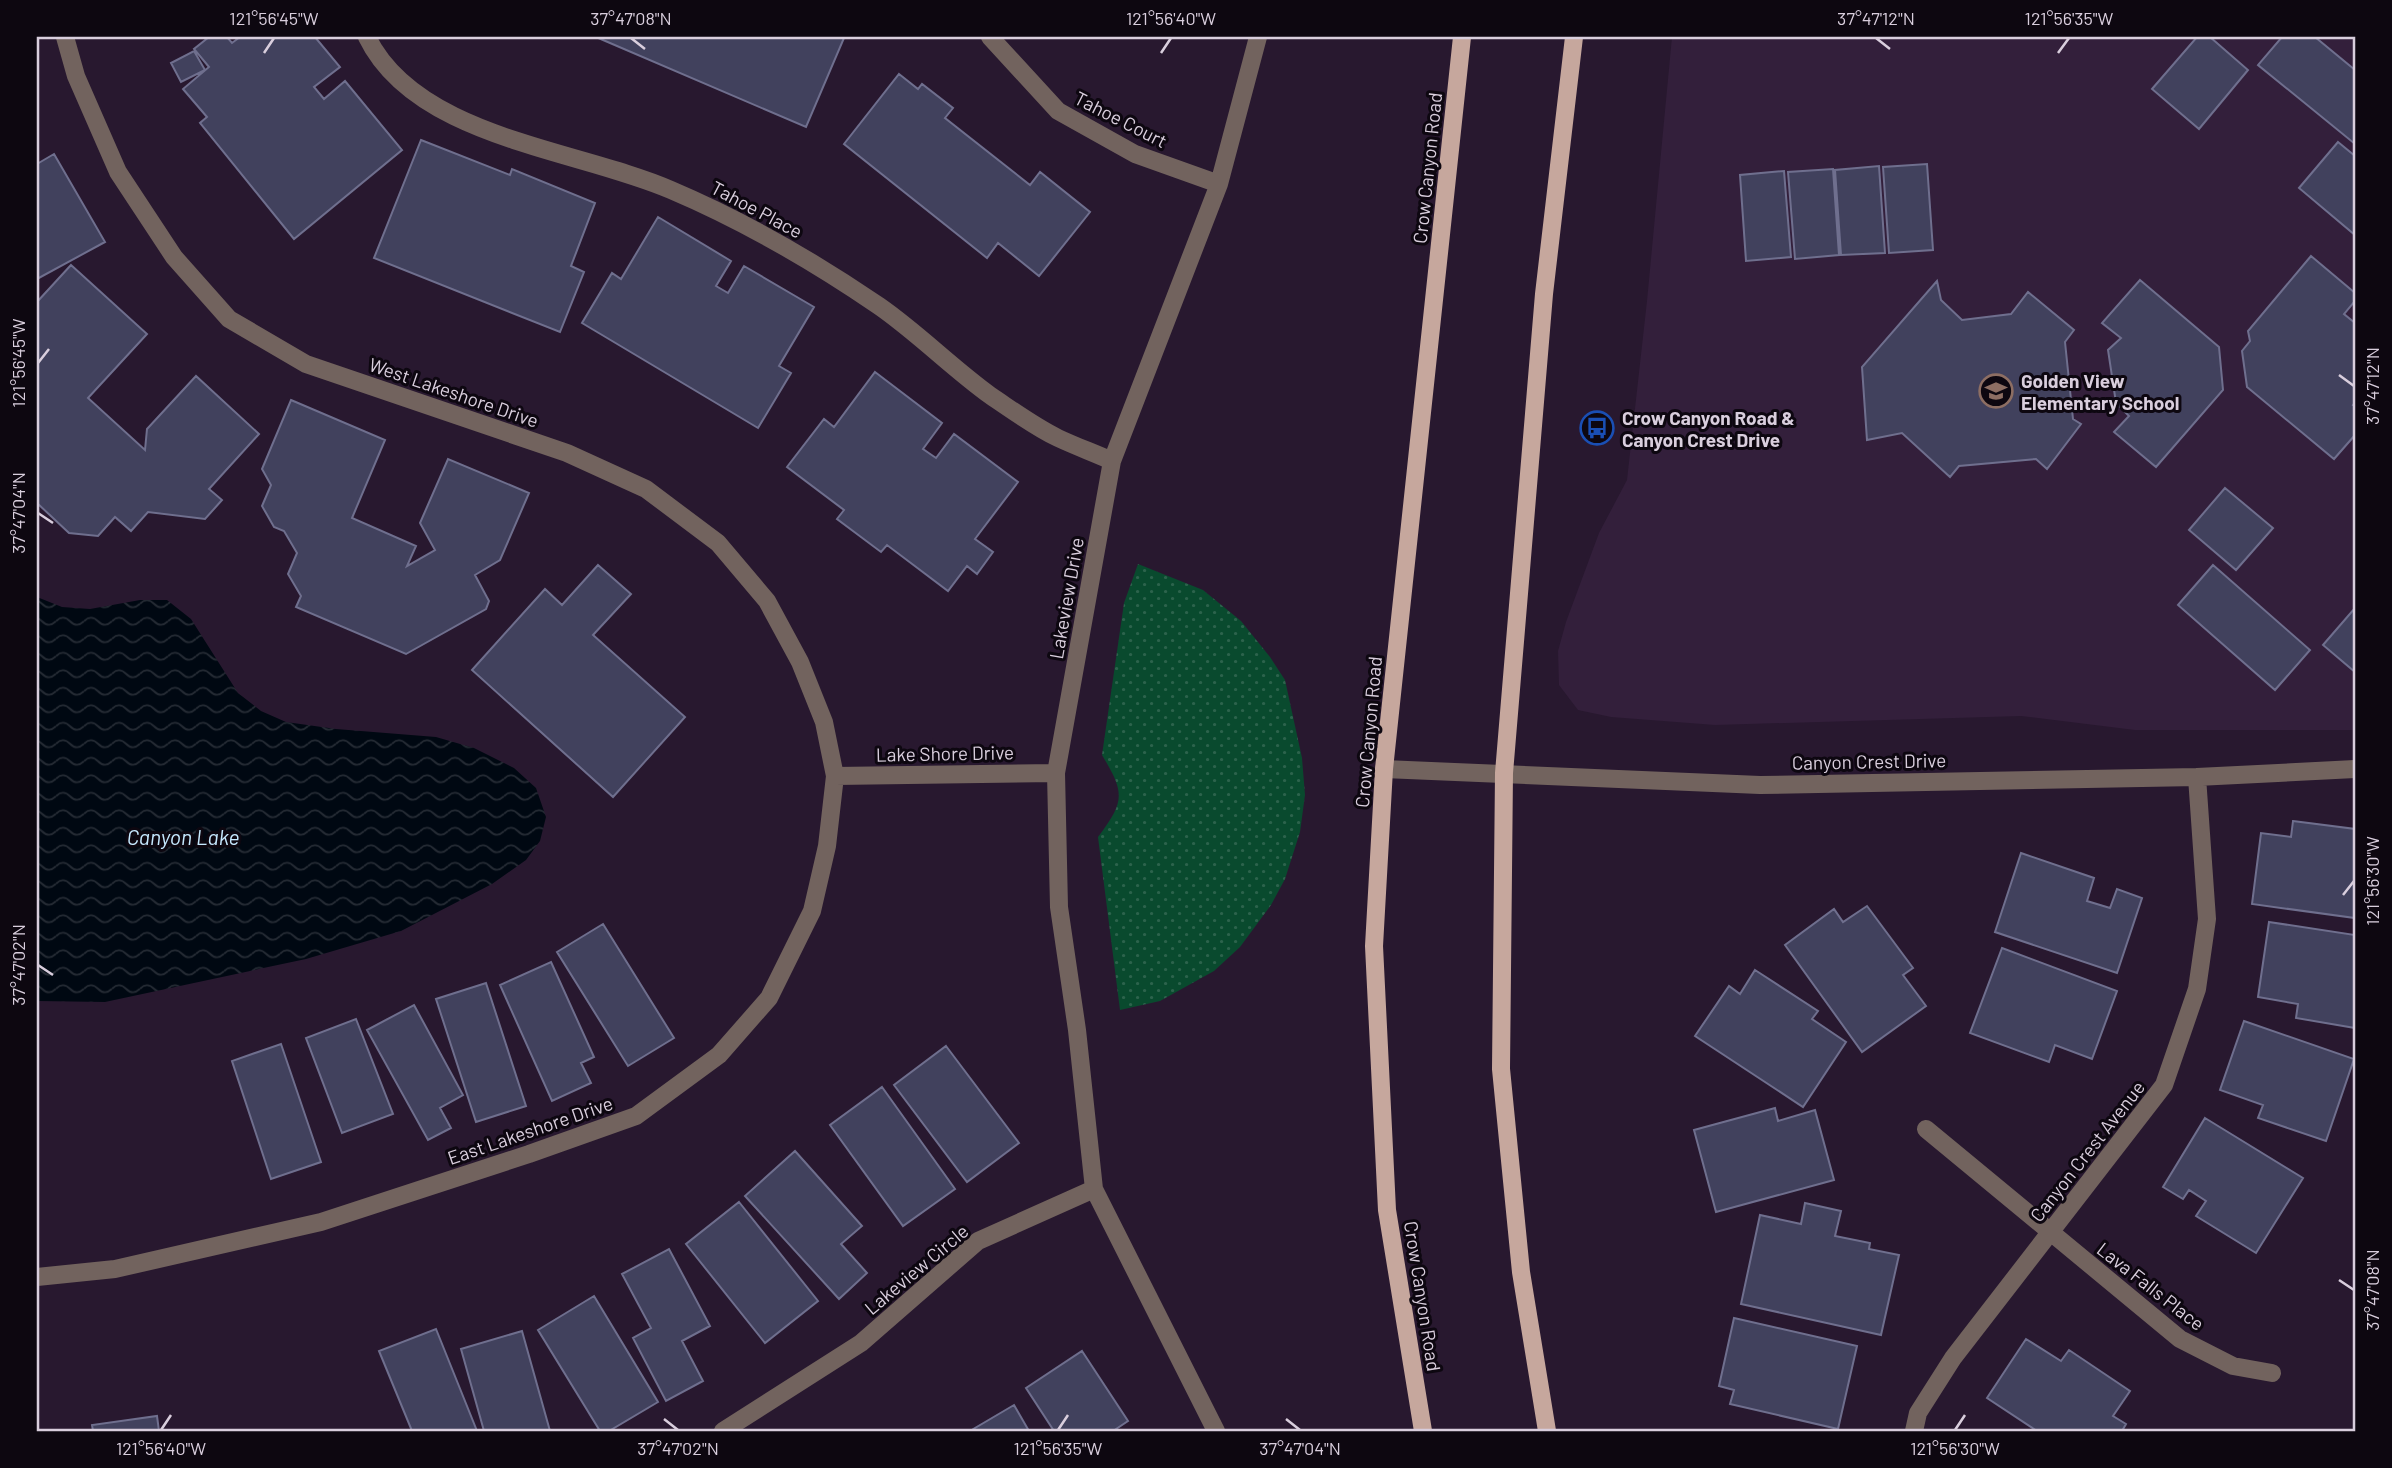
<svg xmlns="http://www.w3.org/2000/svg" width="2392" height="1468" font-family="Barlow,sans-serif">
<style>
.built{fill:#331f3b}
.garden{fill:url(#garden-dots)}
.water{fill:url(#water-waves)}
.building{fill:#41415d;stroke:#6f6f8e;stroke-width:2}
.lines{fill:none;stroke-linecap:round;stroke-linejoin:round}
.minor{stroke:#72635e;stroke-width:18}
.major{stroke:#c6a79d;stroke-width:18}
.ticks{fill:none;stroke:#d9cedd;stroke-width:2.5}
.labels{text-anchor:middle;dominant-baseline:central;stroke-width:6;stroke-linejoin:round;paint-order:stroke}
.street-label{font-size:19px;fill:#d9cedd;stroke:#0d0710}
.poi-label{font-size:19px;font-weight:bold;fill:#d9cedd;stroke:#0d0710;text-anchor:start}
.water-label{font-size:21px;font-style:italic;fill:#c6e9ff;stroke:#0d0710}
.neatline{fill:none;stroke:#d9cedd;stroke-width:2.5}
.ticks-label{font-size:18px;text-anchor:middle;fill:#d9cedd}
</style>
<defs>
<pattern id="garden-dots" width="8" height="8" patternUnits="userSpaceOnUse" patternTransform="scale(1.75)"><rect width="8" height="8" fill="#094a2e"/><path d="M2 2h.1M6 6h.1" fill="none" stroke="#2c634c" stroke-width="1.8" stroke-linecap="round"/></pattern>
<pattern id="water-waves" width="16" height="10" patternUnits="userSpaceOnUse" patternTransform="scale(1.75)"><rect width="16" height="10" fill="#000812"/><path d="M0 5q4-4 8 0t8 0" fill="none" stroke="#252b34"/></pattern>
</defs>
<rect width="100%" height="100%" fill="#28182f"/>
<path class="built" d="M1672 37H2355V730H2135L2021 716 1715 725 1611 717 1578 710 1559 685 1558 651 1566 622 1599 533 1627 480 1647 301Z"/>
<path class="garden" d="M1138 564 1203 590 1241 621 1270 657 1285 680 1302 758 1305 795 1300 832 1285 879 1271 905 1240 947 1214 971 1160 1001 1120 1010 1098 837C1125 801 1125 793 1102 755L1124 603Z"/>
<path class="water" d="M37 597 62 607 90 609 140 600H167L191 619 238 693 261 711 286 722 336 729 436 737 474 748 514 768 536 788 546 817 540 841 526 860 492 884 401 931 306 959 105 1002 37 1001Z"/>
<path class="building" d="M209 37H227L232 43 240 37H315L340 67 314 87 324 99 345 81 402 150 294 239 200 123 207 117 183 89 209 67 194 49Z
M596 37H842L844 38 806 127Z
M2197 37H2210L2248 70 2199 129 2152 89Z
M2282 37H2315L2355 70V144L2258 65Z
M194 51 205 70 181 82 171 63Z
M899 74 918 89 922 84 953 108 945 118 1030 185 1040 172 1090 212 1039 276 998 243 987 258 844 144Z
M421 140 510 175 512 169 595 203 571 266 584 272 560 332 374 258Z
M2338 142 2355 156V235L2299 188Z
M54 154 105 242 37 279V164Z
M1927 164 1933 250 1889 253 1883 167Z
M1879 166 1885 253 1841 255 1835 170Z
M1833 169 1839 255 1795 259 1788 172Z
M1784 171 1791 257 1746 261 1740 175Z
M658 217 731 261 716 286 728 293 744 266 814 307 779 366 791 373 758 428 582 323 612 273 621 279Z
M2311 256 2355 293V301L2344 314 2355 323V402L2353 405 2355 406V435L2334 459 2247 387 2242 351 2250 341 2248 331Z
M71 265 147 334 88 398 145 450 147 429 196 376 259 434 209 489 222 500 205 519 148 512 131 531 115 517 98 536 69 533 37 503V302Z
M2140 280 2219 347 2223 390 2156 467 2114 432 2129 416 2116 403 2108 350 2121 338 2102 323Z
M1937 281 1941 300 1962 320 2011 314 2028 292 2074 330 2065 342 2073 419 2081 424 2047 469 2036 459 1959 466 1950 477 1902 433 1867 440 1862 367Z
M875 372 942 423 923 449 936 458 954 434 1018 482 975 539 993 552 977 574 967 566 948 591 887 545 881 552 837 519 844 510 787 467 824 419 834 427Z
M291 400 385 440 352 518 416 546 407 566 435 550 420 523 448 459 529 493 500 560 475 575 489 601 486 609 406 654 296 607 301 596 288 574 297 553 284 531 274 527 262 506 271 485 262 469Z
M2225 488 2273 528 2236 570 2189 530Z
M598 565 631 594 593 635 685 717 613 797 472 670 545 589 562 605Z
M2213 565 2310 650 2275 690 2178 605Z
M2355 608V672L2323 645Z
M2293 821 2355 829V918L2252 904 2261 833 2291 837Z
M2021 853 2094 878 2087 901 2110 908 2117 889 2142 898 2117 973 1995 932Z
M1867 906 1913 968 1903 975 1926 1006 1862 1052 1785 945 1834 909 1843 922Z
M2269 922 2355 935V1028L2296 1018 2298 1004 2258 997Z
M603 924 674 1038 628 1066 557 952Z
M2002 948 2117 991 2092 1059 2055 1045 2049 1062 1970 1033Z
M551 962 594 1057 581 1063 591 1083 552 1101 500 985Z
M1755 970 1818 1011 1812 1019 1846 1042 1803 1107 1695 1036 1729 986 1740 994Z
M486 983 526 1106 476 1122 436 999Z
M414 1005 463 1095 440 1108 451 1128 428 1140 367 1030Z
M356 1019 393 1114 342 1133 306 1038Z
M2244 1021 2354 1059 2326 1141 2258 1118 2263 1105 2220 1090Z
M281 1044 321 1162 271 1179 232 1061Z
M946 1046 1019 1143 967 1182 894 1085Z
M882 1087 955 1189 903 1226 830 1125Z
M1775 1108 1778 1121 1815 1110 1834 1180 1716 1212 1694 1130Z
M2205 1118 2303 1178 2256 1253 2196 1216 2206 1201 2189 1190 2183 1199 2163 1187Z
M795 1151 862 1226 841 1244 867 1273 839 1299 745 1196Z
M739 1202 818 1301 765 1343 686 1244Z
M1805 1203 1841 1211 1835 1236 1870 1243 1869 1249 1899 1255 1881 1335 1741 1304 1760 1215 1801 1224Z
M669 1249 710 1326 682 1341 703 1381 666 1401 633 1338 651 1328 622 1274Z
M594 1296 658 1402 609 1431H600L538 1330Z
M1734 1318 1857 1346 1838 1429 1730 1404 1734 1390 1719 1386Z
M436 1329 477 1431H412L379 1351Z
M522 1331 550 1431H484L461 1349Z
M2026 1339 2061 1361 2069 1350 2130 1391 2113 1416 2126 1424 2122 1431H2037L1987 1398Z
M1082 1351 1128 1421 1113 1431H1054L1026 1388Z
M1014 1405 1029 1431H970Z
M157 1416 159 1431H93L92 1425Z"/>
<g class="lines">
<path class="minor" d="M367 37C416 138 577 149 671 190 744 221 813 261 879 306 918 333 952 368 991 396 1012 410 1035 427 1058 438 1075 446 1094 453 1112 461
M990 37 1058 111 1135 154 1219 184
M1384 769 1760 785 2197 777 2355 769
M835 776 1056 773
M1926 1129 2180 1339 2233 1366 2272 1373
M37 1277 115 1269 321 1222 529 1154 636 1116 719 1055 769 998 812 911 827 846 835 776 824 722 800 662 767 601 718 543 646 489 567 453 306 364 229 319 174 257 118 172 76 76 65 37
M723 1431 861 1343 978 1241 1094 1189
M1216 1431 1094 1189 1077 1030 1059 907 1056 773 1112 461 1219 184 1258 37
M1914 1431 1918 1413 1953 1358 2164 1085 2197 989 2207 919 2197 777"/>
<path class="major" d="M1423 1431 1387 1210 1374 946 1384 769 1462 37
M1547 1431 1521 1272 1501 1069 1504 773 1544 294 1574 37"/>
</g>
<path class="ticks" d="M631 38 645 49M1876 38 1890 49M264 53 274 38M1161 53 1171 38M2058 53 2069 38M38 363 49 349M2339 375 2354 386M38 513 53 523M2343 895 2354 881M38 965 53 975M2339 1280 2354 1290M664 1419 678 1430M1286 1419 1300 1430M161 1430 171 1415M1058 1430 1068 1415M1955 1430 1965 1415"/>
<defs>
<symbol id="school-ring" viewBox="-11 -11 22 22"><circle r="9.5" fill="#0d0710" stroke="#8d6e63" stroke-width="1.5"/><path d="M0-5L7-2L0 1L-7-2ZM-4 1L0 2.5L4 1V4Q0 6-4 4Z" fill="#8d6e63"/></symbol>
<symbol id="bus-ring" viewBox="-11 -11 22 22"><circle r="9.5" fill="#0d0710" stroke="#1a4fb4" stroke-width="1.5"/><path d="M-5-6H5V4H4V6H2V4H-2V6H-4V4H-5ZM-3.5-4V0h7V-4ZM-3.5 1.2v1.5H-2V1.2ZM2 1.2v1.5H3.5V1.2Z" fill="#1a4fb4"/></symbol>
</defs>
<g fill-rule="evenodd">
<use href="#school-ring" x="1977" y="372" width="38" height="38"/>
<use href="#bus-ring" x="1578" y="409" width="38" height="38"/>
</g>
<g class="labels">
<g class="street-label">
<text transform="translate(1121 119) rotate(27)">Tahoe Court</text>
<text transform="translate(1427 168) rotate(-84)">Crow Canyon Road</text>
<text transform="translate(757 209) rotate(28)">Tahoe Place</text>
<text transform="translate(454 392) rotate(19)">West Lakeshore Drive</text>
<text transform="translate(1066 598) rotate(-80)">Lakeview Drive</text>
<text transform="translate(1368 732) rotate(-85)">Crow Canyon Road</text>
<text transform="translate(945 753) rotate(-1)">Lake Shore Drive</text>
<text transform="translate(1869 761) rotate(-1)">Canyon Crest Drive</text>
<text transform="translate(530 1130) rotate(-19)">East Lakeshore Drive</text>
<text transform="translate(2087 1151) rotate(-52)">Canyon Crest Avenue</text>
<text transform="translate(916 1269) rotate(-40)">Lakeview Circle</text>
<text transform="translate(2151 1286) rotate(38)">Lava Falls Place</text>
<text transform="translate(1423 1296) rotate(81)">Crow Canyon Road</text>
</g>
<g class="poi-label">
<text x="2021" y="380">Golden View<tspan x="2021" dy="22">Elementary School</tspan></text>
<text x="1622" y="417">Crow Canyon Road &amp;<tspan x="1622" dy="22">Canyon Crest Drive</tspan></text>
</g>
<g class="water-label">
<text x="183" y="836">Canyon Lake</text>
</g>
</g>
<rect width="2392" height="1468" fill="none" stroke="#0d0710" stroke-width="77"/>
<rect x="38" y="38" width="2316" height="1392" class="neatline"/>
<g class="ticks-label">
<text x="274" y="25">121°56'45"W</text>
<text x="631" y="25">37°47'08"N</text>
<text x="1171" y="25">121°56'40"W</text>
<text x="1876" y="25">37°47'12"N</text>
<text x="2069" y="25">121°56'35"W</text>
<text transform="translate(19 363) rotate(-90)" y="6">121°56'45"W</text>
<text transform="translate(2373 386) rotate(-90)" y="6">37°47'12"N</text>
<text transform="translate(19 513) rotate(-90)" y="6">37°47'04"N</text>
<text transform="translate(2373 881) rotate(-90)" y="6">121°56'30"W</text>
<text transform="translate(19 965) rotate(-90)" y="6">37°47'02"N</text>
<text transform="translate(2373 1290) rotate(-90)" y="6">37°47'08"N</text>
<text x="161" y="1455">121°56'40"W</text>
<text x="678" y="1455">37°47'02"N</text>
<text x="1058" y="1455">121°56'35"W</text>
<text x="1300" y="1455">37°47'04"N</text>
<text x="1955" y="1455">121°56'30"W</text>
</g>
</svg>
